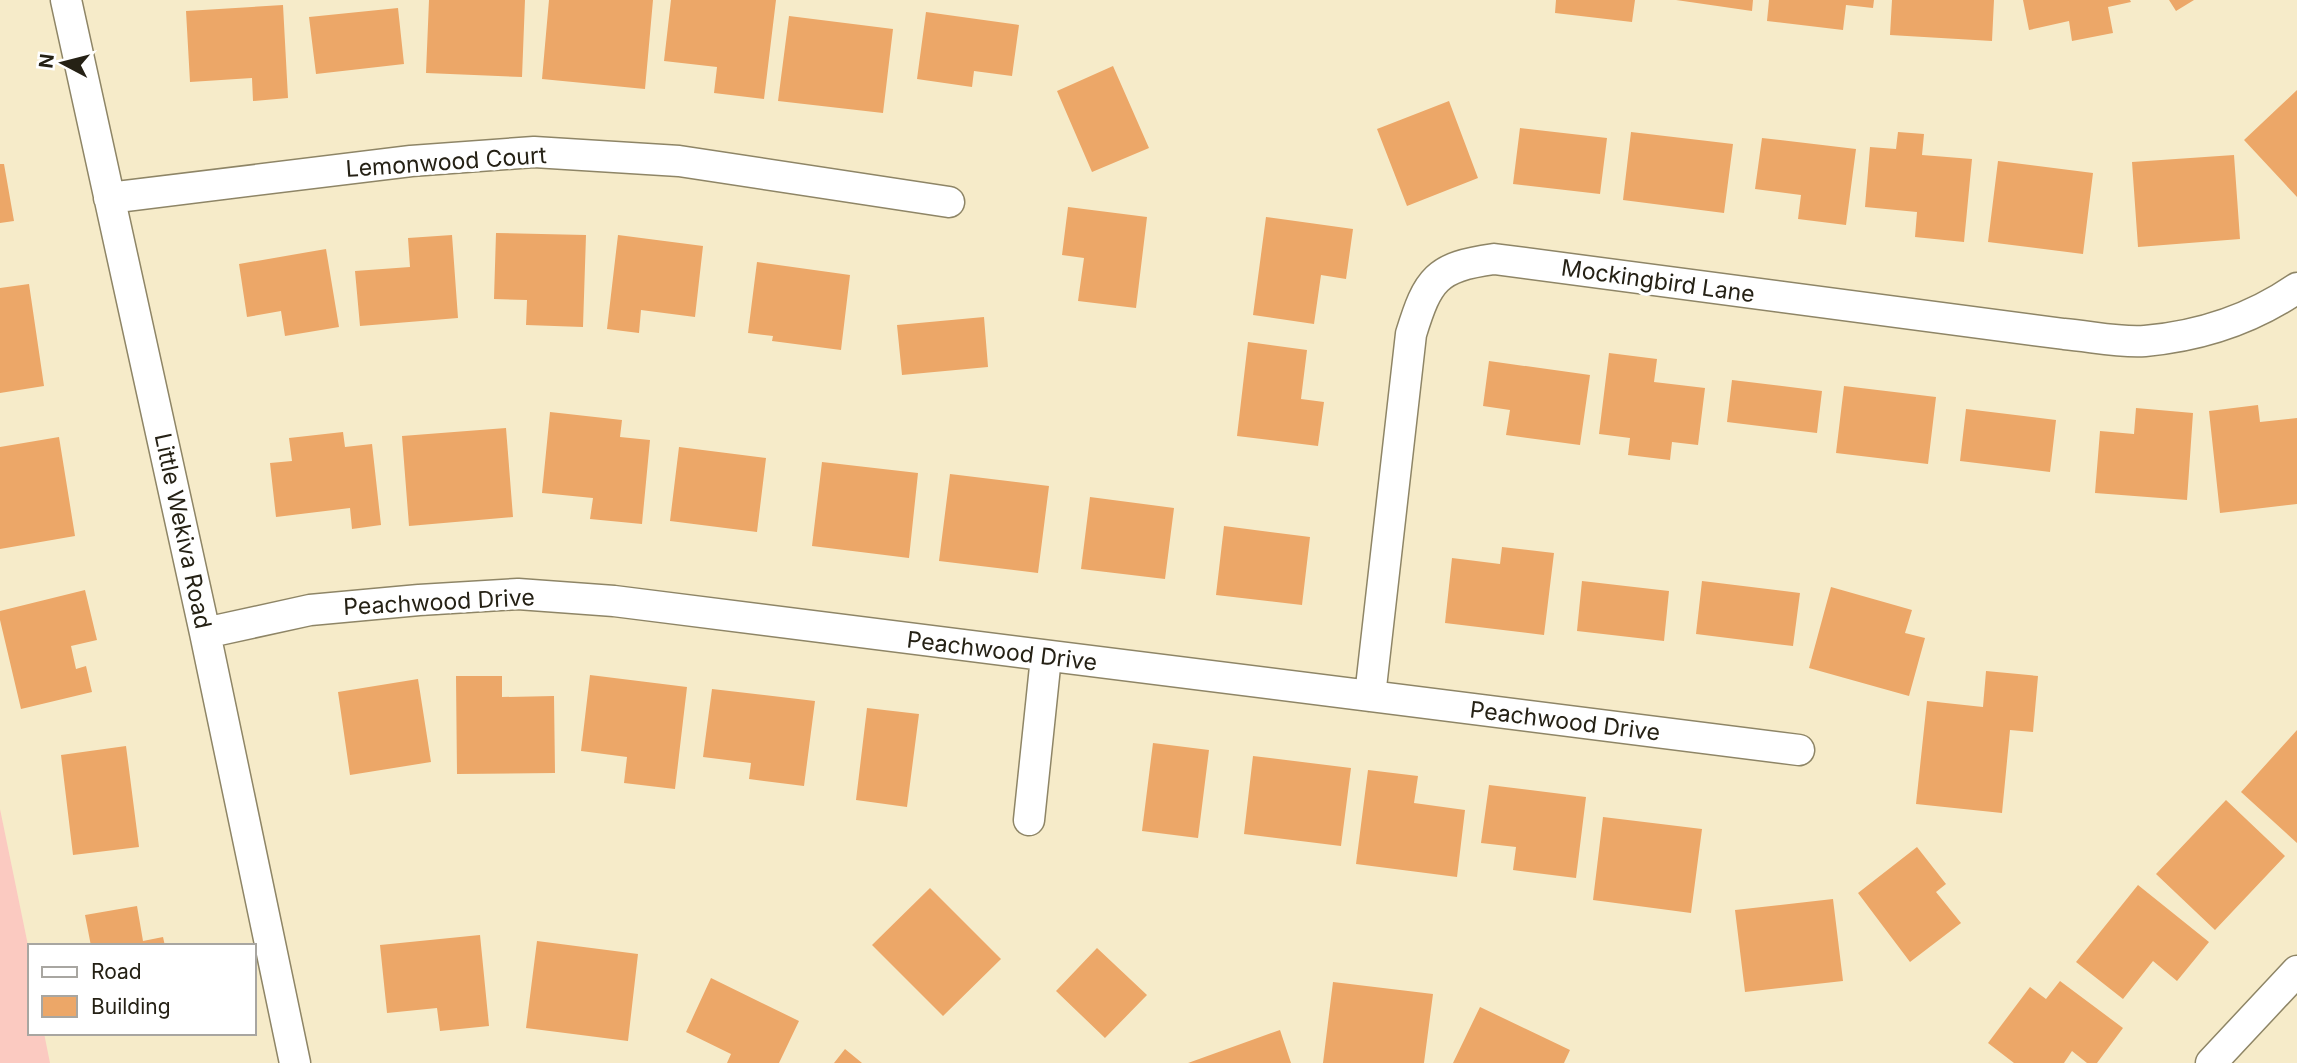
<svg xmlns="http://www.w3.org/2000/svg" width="2297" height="1063" font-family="Inter,sans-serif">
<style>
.green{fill:#fbcac1}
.building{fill:#eca768}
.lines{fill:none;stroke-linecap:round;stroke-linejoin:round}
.minor-casing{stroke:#8e8566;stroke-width:33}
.minor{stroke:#fff;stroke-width:30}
.labels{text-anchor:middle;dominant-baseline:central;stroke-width:7;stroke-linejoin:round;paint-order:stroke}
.street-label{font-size:23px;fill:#252115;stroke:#fff}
</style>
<rect width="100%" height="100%" fill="#f6ebc9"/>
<path class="green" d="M0 809 30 955V1033H44L50 1063H0Z"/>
<path class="building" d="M429 0H525L522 77 426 73Z
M549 0H653L645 89 542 79Z
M671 0H776L764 99 714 93 717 67 664 61Z
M1556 0H1635L1632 22 1555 13Z
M1676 0H1753L1752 11Z
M1769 0H1874L1873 8 1846 5 1843 30 1767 21Z
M1892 0H1994L1992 41 1890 35Z
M2023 0H2130L2131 2 2108 7 2113 33 2072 41 2069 21 2029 30Z
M2169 0H2194L2176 11Z
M283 5 288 98 253 101 252 78 190 82 186 11Z
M398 8 404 64 316 74 309 17Z
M926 12 1019 25 1012 76 974 71 972 87 917 79Z
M789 16 893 29 883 113 778 101Z
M1113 66 1149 148 1092 172 1057 91Z
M2297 90V197L2244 140Z
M1449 101 1478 178 1407 206 1377 129Z
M1520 128 1607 138 1600 194 1513 184Z
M1631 132 1733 144 1724 213 1623 200Z
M1898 132 1924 134 1922 155 1972 159 1964 242 1915 237 1917 212 1865 207 1870 147 1896 149Z
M1762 138 1856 149 1846 225 1798 219 1801 195 1755 189Z
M2234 155 2240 239 2138 247 2132 162Z
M1998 161 2093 173 2083 254 1988 242Z
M0 164H4L14 221 0 223Z
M1068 207 1147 217 1136 308 1078 301 1084 258 1062 255Z
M1266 217 1353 229 1346 279 1321 275 1314 324 1253 315Z
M496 233 586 235 583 327 526 325 527 300 494 299Z
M452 235 458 318 360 326 355 271 410 267 408 238Z
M618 235 703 246 695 317 641 310 639 333 607 329Z
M326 249 339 327 285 336 281 311 247 317 239 264Z
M757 262 850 275 841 350 772 341 773 336 748 333Z
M29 284 44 386 0 393V288Z
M984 317 988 367 902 375 897 325Z
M1248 342 1307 350 1301 399 1324 402 1318 446 1237 436Z
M1609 353 1657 359 1654 382 1705 388 1698 445 1672 442 1670 460 1628 455 1630 438 1599 434Z
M1489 361 1590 375 1580 445 1506 435 1510 410 1483 406Z
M1732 380 1822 391 1817 433 1727 422Z
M1844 386 1936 397 1928 464 1836 453Z
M2258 405 2260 422 2297 418V504L2220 513 2209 411Z
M2136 408 2193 413 2187 500 2095 493 2100 431 2134 434Z
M1966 409 2056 420 2050 472 1960 461Z
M550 412 622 420 620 437 650 440 642 524 590 519 593 498 542 493Z
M506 428 513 517 409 526 402 436Z
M343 432 345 447 372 444 381 525 352 529 350 508 276 517 270 463 292 461 289 438Z
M59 437 75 536 0 549V447Z
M679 447 766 458 757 532 670 521Z
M822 462 918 473 909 558 812 546Z
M950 474 1049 486 1038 573 939 561Z
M1090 497 1174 508 1165 579 1081 569Z
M1224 526 1310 537 1302 605 1216 595Z
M1502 547 1554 553 1544 635 1445 623 1452 558 1500 564Z
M1582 581 1669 591 1664 641 1577 631Z
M1702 581 1800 593 1793 646 1696 634Z
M1831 587 1912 610 1905 633 1925 638 1909 696 1809 668Z
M85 590 97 640 71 646 76 669 86 666 92 692 21 709 0 620V611Z
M1986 671 2038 676 2033 732 2010 730 2002 813 1916 804 1927 701 1983 707Z
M590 675 687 687 675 789 624 783 627 757 581 751Z
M456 676H502V697L554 696 555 773 457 774Z
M418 679 431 762 350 775 338 692Z
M712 689 815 701 804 786 749 779 751 763 703 757Z
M867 708 919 714 907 807 856 800Z
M2297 730V843L2241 792Z
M1153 743 1209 750 1198 838 1142 831Z
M126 746 139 847 73 855 61 755Z
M1253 756 1351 768 1341 846 1244 834Z
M1368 770 1418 776 1414 803 1465 810 1457 877 1356 864Z
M1489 785 1586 797 1576 878 1513 870 1516 847 1481 843Z
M2226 800 2285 856 2215 930 2156 874Z
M1603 817 1702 829 1691 913 1593 900Z
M1917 847 1946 884 1936 892 1961 923 1910 962 1858 893Z
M2138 885 2209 942 2177 981 2153 961 2123 999 2076 962Z
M930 888 1001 959 943 1016 872 945Z
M1833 899 1843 981 1745 992 1735 910Z
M137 906 143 941 163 937 165 946H91L85 915Z
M480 935 489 1026 440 1031 437 1008 387 1013 380 945Z
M537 941 638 954 628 1041 526 1028Z
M1097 948 1147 995 1105 1038 1056 991Z
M711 978 799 1021 779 1063H727L731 1054 686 1032Z
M2060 981 2123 1028 2097 1063H2087L2072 1051 2064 1063H2014L1988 1043 2030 987 2046 999Z
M1333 982 1433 994 1424 1063H1323Z
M1480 1007 1570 1050 1564 1063H1453Z
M1280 1030 1291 1063H1188Z
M845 1049 862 1063H834Z"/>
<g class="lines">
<defs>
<path id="minor" d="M66 0 205 633 295 1063
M109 198 411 161 534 152 679 161 949 202
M205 633 310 610 419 600 518 594 614 601 1799 750
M1370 696 1411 334C1428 279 1436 267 1494 259L2064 334C2090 336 2119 343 2145 341 2200 336 2252 319 2297 288
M1029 820 1046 657
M2211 1063 2297 971"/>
</defs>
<use href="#minor" class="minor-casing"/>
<use href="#minor" class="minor"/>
</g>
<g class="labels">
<g class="street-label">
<text transform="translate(446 162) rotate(-4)">Lemonwood Court</text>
<text transform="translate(1658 281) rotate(8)">Mockingbird Lane</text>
<text transform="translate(183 531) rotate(78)">Little Wekiva Road</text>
<text transform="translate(439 602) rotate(-3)">Peachwood Drive</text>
<text transform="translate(1002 651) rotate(7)">Peachwood Drive</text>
<text transform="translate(1565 721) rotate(7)">Peachwood Drive</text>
</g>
</g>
<rect x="28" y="944" width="228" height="91" fill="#ffffff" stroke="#a8a6a1" stroke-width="2"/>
<rect x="42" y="967" width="35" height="10" fill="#ffffff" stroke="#a8a6a1" stroke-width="2"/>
<text x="91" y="979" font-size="21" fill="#252115">Road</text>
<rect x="42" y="996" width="35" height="21" fill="#eca768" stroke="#a8a6a1" stroke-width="2"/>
<text x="91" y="1014" font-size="21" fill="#252115">Building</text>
<g transform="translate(63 63) rotate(277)" stroke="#ffffff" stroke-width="5" paint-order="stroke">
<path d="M0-5L12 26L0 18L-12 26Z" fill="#252115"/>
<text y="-10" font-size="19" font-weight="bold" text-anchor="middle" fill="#252115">N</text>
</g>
</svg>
